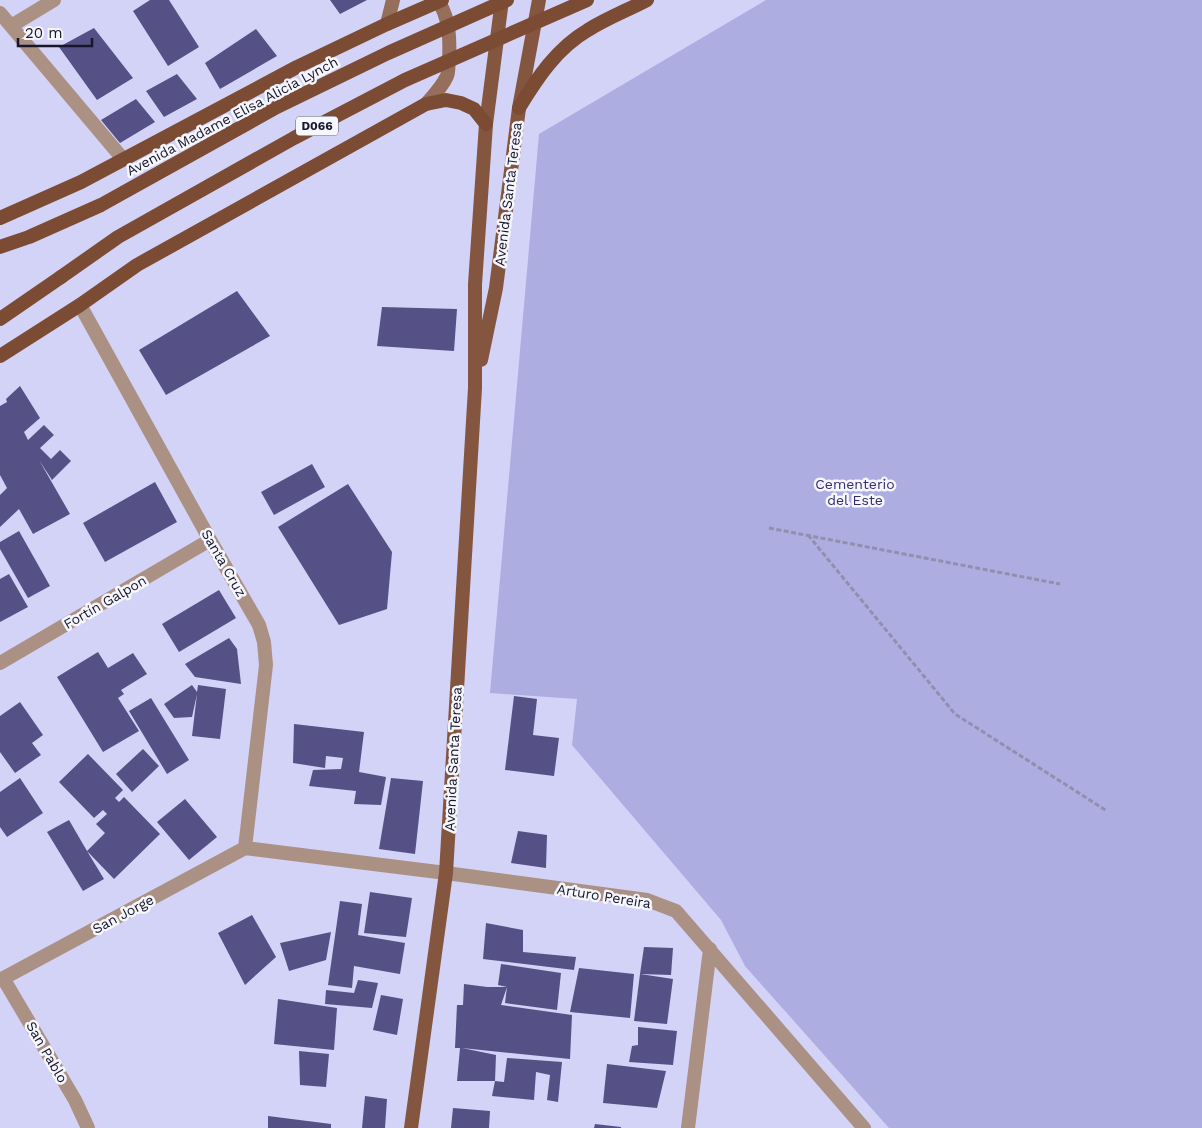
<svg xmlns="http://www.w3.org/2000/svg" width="1202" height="1128" font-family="'Work Sans',sans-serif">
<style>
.green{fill:#aeade1}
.pier{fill:#d3d2f7}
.building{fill:#555085}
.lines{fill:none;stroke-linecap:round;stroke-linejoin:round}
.path{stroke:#908fae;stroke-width:3;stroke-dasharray:5 2.5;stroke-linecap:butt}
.minor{stroke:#ab9084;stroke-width:14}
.secondary{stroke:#956e5c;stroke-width:14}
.primary{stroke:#845640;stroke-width:14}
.trunk{stroke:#7c4b33;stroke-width:14}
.trunk-bridge{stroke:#7c4b33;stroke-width:14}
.labels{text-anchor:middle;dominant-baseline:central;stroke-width:5;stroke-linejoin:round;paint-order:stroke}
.shield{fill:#f6f6fd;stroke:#5a596a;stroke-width:1}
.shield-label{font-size:12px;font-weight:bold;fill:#17162b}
.street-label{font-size:14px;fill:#17162b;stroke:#f6f6fd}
.park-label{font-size:14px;fill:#362b6e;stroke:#f6f6fd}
</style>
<rect width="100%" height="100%" fill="#d3d2f7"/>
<path class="green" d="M766 0H1202V1128H889L745 966 721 920 572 745 577 699 490 693 539 134Z"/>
<path class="pier" d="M8 261 10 262 22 281 12 296 0 306V263Z"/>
<path class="building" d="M150 0H169L199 47 168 66 133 11Z
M330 0H367L340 14Z
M94 28 133 78 97 100 59 47Z
M256 29 277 56 220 89 205 63Z
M177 74 197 99 164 117 146 91Z
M136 99 155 122 120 143 101 120Z
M237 291 270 336 166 395 139 350Z
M382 307 457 309 454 351 377 346Z
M20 386 40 418 24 432 28 440 44 425 54 435 40 448 51 459 60 450 71 461 52 480 39 460 70 514 33 534 19 509 0 527V495L7 488 0 475V406L7 402 6 399Z
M312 464 325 487 274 515 261 492Z
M155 482 177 522 105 562 83 523Z
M348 484 392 552 387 609 339 625 278 527Z
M19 531 50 586 28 598 0 549V542Z
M9 574 28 607 0 622V579Z
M219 590 236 618 179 652 162 624Z
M229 638 237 649 241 684 195 677 185 664Z
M98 652 108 668 133 653 147 674 121 690 124 694 118 698 139 731 103 752 57 677Z
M192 685 197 692 198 685 226 689 220 739 192 736 197 694 192 717 174 718 164 704Z
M514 696 537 699 533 735 559 738 554 776 505 770Z
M151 698 189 760 167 774 129 711Z
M20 702 43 735 32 743 41 755 15 773 0 752V716Z
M294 724 364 732 359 772 386 777 381 805 354 804 356 791 309 786 313 770 341 769 343 758 326 756 325 768 293 763Z
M143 749 159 766 132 792 116 774Z
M88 754 123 790 115 798 119 802 124 797 160 834 114 879 87 851 104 879 83 891 47 832 69 820 87 851 105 833 96 824 107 814 103 810 94 818 59 782Z
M20 778 43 813 7 837 0 827V792Z
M391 778 423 781 415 854 379 849Z
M185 799 217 837 189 860 157 822Z
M518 831 547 835 546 868 511 863Z
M370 892 412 898 406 937 364 933Z
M340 901 362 904 358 935 405 943 400 974 354 966 352 988 328 985Z
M252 915 276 957 245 985 218 933Z
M486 923 523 930V952L576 957 574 970 483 959Z
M331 932 326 960 289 971 280 943Z
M644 947 673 948 671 975 640 974Z
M501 964 561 973 557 1010 505 1003 507 987 498 985Z
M579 968 634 974 630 1018 570 1012Z
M640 974 673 979 667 1024 634 1021Z
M358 980 378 983 372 1008 325 1004 326 990 354 993Z
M464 984 487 987H507L501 1005 572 1015 570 1059 462 1048 496 1055 495 1081H457L460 1048H455L457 1005H463Z
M381 995 403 999 397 1035 373 1030Z
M278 999 337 1008 334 1050 274 1044Z
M638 1027 677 1031 673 1065 629 1062 632 1046 638 1045Z
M299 1051 329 1054 326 1087 300 1085Z
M507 1058 562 1062 558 1102 547 1100 550 1075 536 1072 534 1100 492 1096 495 1081 504 1082Z
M607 1064 666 1071 657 1108 603 1103Z
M365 1096 387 1099 385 1128H362Z
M453 1108 490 1111 489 1128H451Z
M268 1116 331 1124V1128H268Z
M595 1124 621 1127V1128H594Z"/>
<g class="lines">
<path class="path" d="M769 528 1060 584
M808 535 955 714 1107 811"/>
<path class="minor" d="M0 13 123 159
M11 26 54 0
M80 305 210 540 259 625 264 642 266 665 245 848
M0 663 210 540
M245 848 446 873 647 900 676 911 864 1128
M3 978 75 1100 88 1128
M0 980 245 848
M688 1128 710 949"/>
<path class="secondary" d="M387 24 393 0
M426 104C434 95 442 87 447 76 449 71 448 65 449 60 450 41 450 16 437 0"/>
<path class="primary" d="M481 360 496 288 519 108 539 0
M411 1128 446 873 475 388V284L486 124 502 0"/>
<path class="trunk" d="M519 108C537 78 557 48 588 30 607 18 628 10 647 0
M0 218 81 182 297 67 387 24 442 0
M0 319 61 277
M0 356 80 305 137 265 426 104 446 100 461 103 474 109 486 124"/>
<path class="trunk-bridge" d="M0 247 29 237 101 205 277 107 388 53 507 0
M61 277 118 237 294 138 405 80 587 0"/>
</g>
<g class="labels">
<rect class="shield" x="296" y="116.5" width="42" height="19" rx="4"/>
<g class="shield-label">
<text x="317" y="126">D066</text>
</g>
<g class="street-label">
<text transform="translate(232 116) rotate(-28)">Avenida Madame Elisa Alicia Lynch</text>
<text transform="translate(508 194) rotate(-83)">Avenida Santa Teresa</text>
<text transform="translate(224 563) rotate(60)">Santa Cruz</text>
<text transform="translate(105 602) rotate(-30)">Fortín Galpon</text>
<text transform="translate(453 759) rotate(-87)">Avenida Santa Teresa</text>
<text transform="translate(604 896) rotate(9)">Arturo Pereira</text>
<text transform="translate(123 914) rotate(-28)">San Jorge</text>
<text transform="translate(47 1052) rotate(60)">San Pablo</text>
</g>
<g class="park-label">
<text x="855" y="484">Cementerio<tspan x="855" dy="16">del Este</tspan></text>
</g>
</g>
<path d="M18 38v8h74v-8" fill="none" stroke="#17162b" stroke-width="2.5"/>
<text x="25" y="38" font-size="15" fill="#17162b" stroke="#f6f6fd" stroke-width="4" paint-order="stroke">20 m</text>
</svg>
